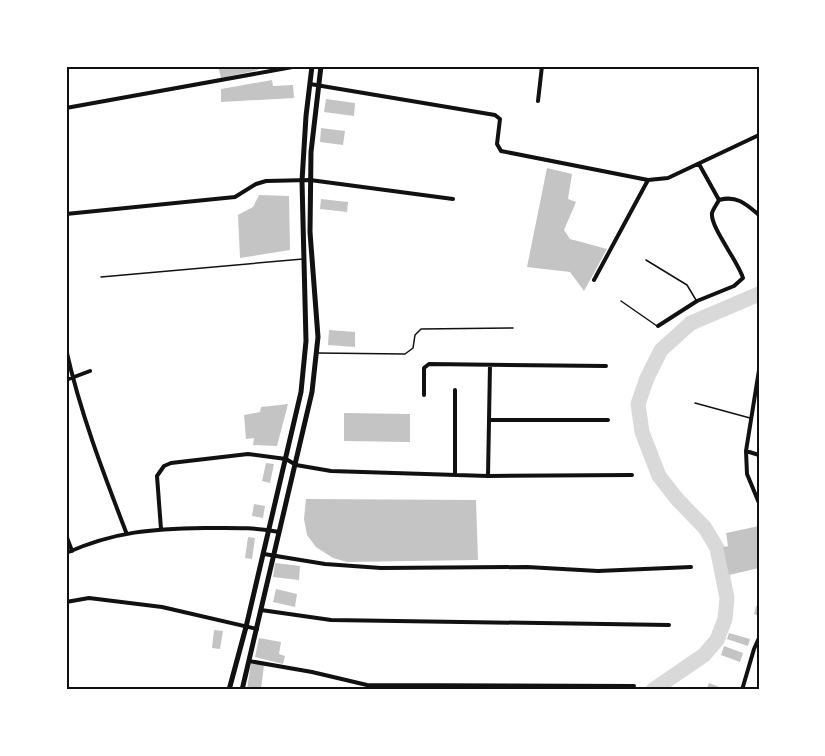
<svg xmlns="http://www.w3.org/2000/svg" width="825" height="756" font-family="Roboto,sans-serif">
<style>
.lines{fill:none;stroke-linecap:round;stroke-linejoin:round}
.river{stroke:#d9d9d9;stroke-width:15}
.building{fill:#c4c4c4}
.service{stroke:#111;stroke-width:1.5}
.minor{stroke:#111;stroke-width:4}
.secondary{stroke:#111;stroke-width:5}
.neatline{fill:none;stroke:#111;stroke-width:2}
</style>
<rect width="100%" height="100%" fill="#fff"/>
<g class="lines">
<path class="river" d="M653 690 704 655 717 640 725 619 727 598 717 548 705 528 677 499 659 476 642 432 638 404 647 378 661 350 691 323 759 294"/>
</g>
<path class="building" d="M218 66H258V70L221 78Z
M272 80 273 86 293 85 294 98 221 102V89Z
M326 99 355 103 354 116 324 112Z
M321 128 345 131 343 145 320 142Z
M547 168 572 174 568 199 576 202 564 230 570 239 607 249 584 291 570 272 527 267Z
M259 195 289 196 290 250 240 258 238 215 253 207Z
M321 199 348 202 347 212 320 209Z
M329 330 355 332V347L328 345Z
M288 404 277 446 253 445 254 438 246 439 244 415 260 412 261 407Z
M344 413 410 414V442L344 441Z
M266 463 274 464 270 483 262 481Z
M306 499 476 500 478 560 347 562 333 558 316 547 307 535 304 519Z
M254 504 265 506 263 518 252 516Z
M759 526V568L729 575 723 547 728 546 726 533Z
M248 537 255 538 252 559 245 558Z
M275 563 300 566 299 580 273 577Z
M276 589 297 594 295 607 273 602Z
M756 606H759V616L754 614Z
M214 630 223 631 220 649 212 648Z
M729 633 750 639 748 646 727 639Z
M259 638 281 642 279 654 285 656 283 664 255 657Z
M724 646 743 653 740 662 721 655Z
M251 663 264 665 261 690 247 689Z
M709 683 727 690H706Z"/>
<g class="lines">
<path class="service" d="M646 260 687 285 696 300
M101 277 303 259
M621 301 657 326
M317 353 405 354 413 348 415 335 421 329 513 328
M695 403 750 418"/>
<path class="minor" d="M310 84 495 115 500 119 497 144 501 151 648 180 668 178 759 135
M538 101 542 66
M66 108 298 66
M719 200C737 195 746 204 759 215
M66 214 235 197 256 184 266 181 310 180 453 199
M594 280 648 180
M658 326 697 301 734 286 743 278C738 261 710 227 712 213 713 209 717 204 719 200L699 164
M66 349C80 412 103 472 126 532
M759 370 746 451 747 474 759 503
M66 380 90 371
M455 390V475
M424 395V368L429 364 606 366
M490 420H608
M746 451 759 455
M488 476 490 365
M161 529 157 476 164 466 171 463 248 454 286 459 296 465 331 471 488 476 632 475
M66 535 72 551
M66 553C116 531 152 529 205 528 231 528 254 527 279 532
M264 554 325 564 381 568 527 567 598 571 691 567
M66 602 89 598 162 607 257 629
M261 610 331 620 669 625
M249 661 312 672 367 685 634 686
M742 690 754 649 759 638"/>
<path class="secondary" d="M229 690 246 627 301 392 306 341 302 181 306 116 312 66
M242 690 312 392 318 337 310 232 311 152 321 66"/>
</g>
<rect width="825" height="756" fill="none" stroke="#ffffff" stroke-width="135"/>
<rect x="68" y="68" width="690" height="620" class="neatline"/>
</svg>
